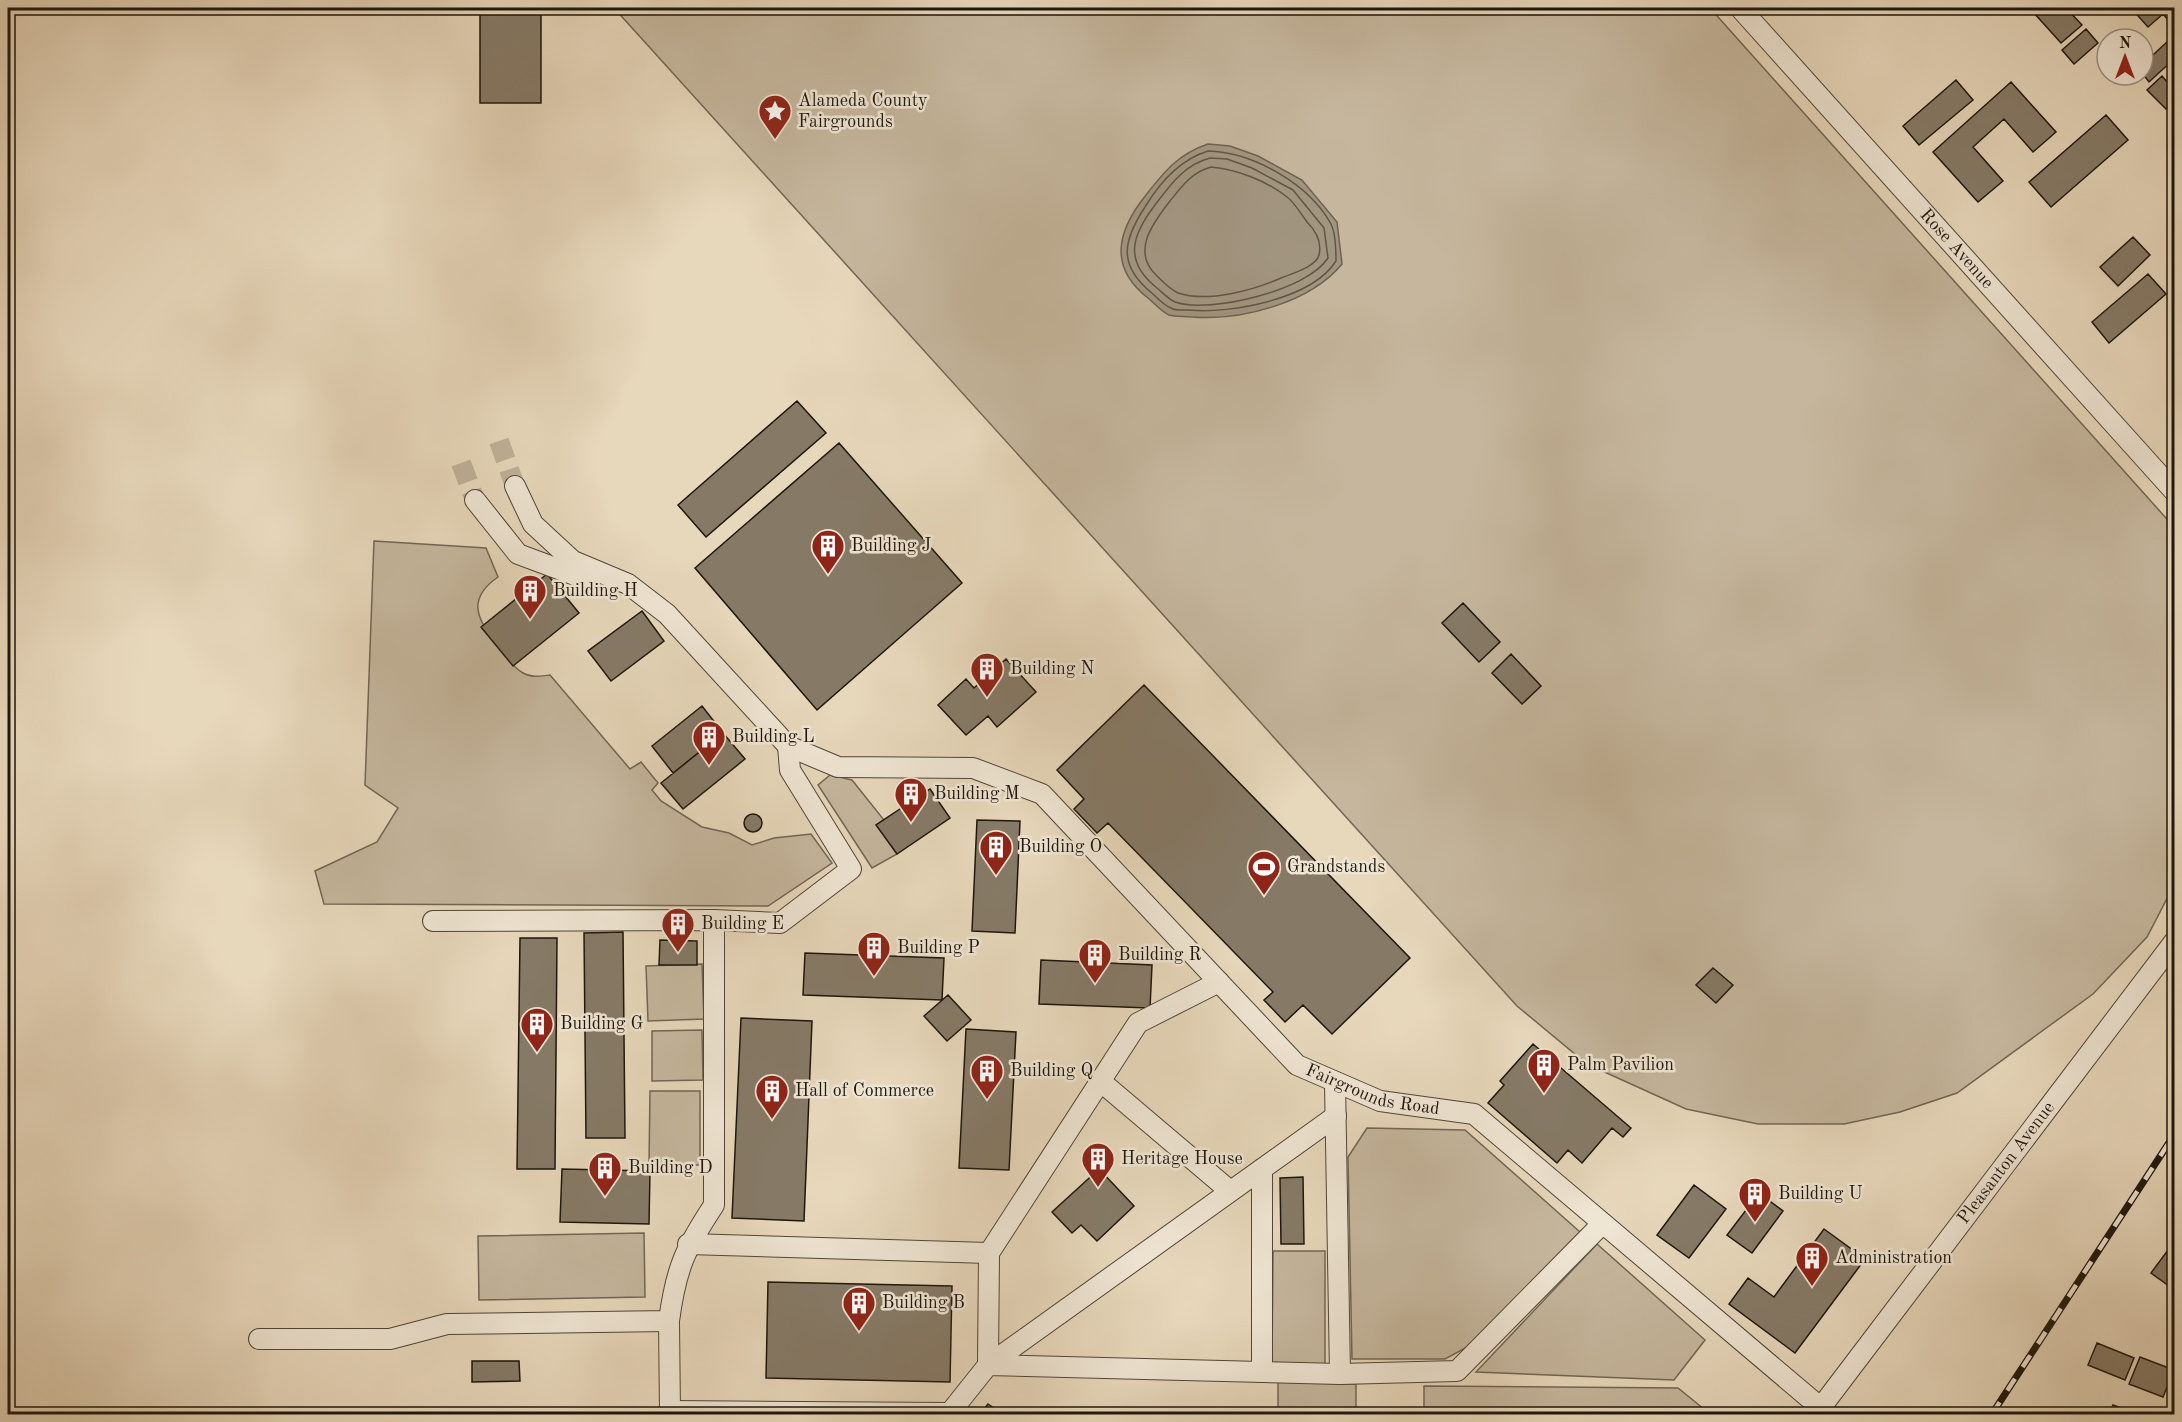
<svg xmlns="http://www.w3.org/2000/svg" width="2182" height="1422" font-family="'Old Standard TT',serif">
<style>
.green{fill:#c5b69d;stroke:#716655;stroke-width:1.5}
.water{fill:#a29580;stroke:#6d6252;stroke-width:1.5}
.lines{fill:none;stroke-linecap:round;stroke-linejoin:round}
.shore{stroke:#605646;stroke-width:1.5}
.building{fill:#867a67;stroke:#1d160d;stroke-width:1.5}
.street-tunnel{stroke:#bfb098;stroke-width:20;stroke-dasharray:20 10;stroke-linecap:butt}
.street-casing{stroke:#504638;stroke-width:22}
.street{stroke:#efe5d3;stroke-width:20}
.rail-casing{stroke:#1d160d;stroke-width:7}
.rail{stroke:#efe5d3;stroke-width:4.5;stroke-dasharray:14;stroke-linecap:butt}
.labels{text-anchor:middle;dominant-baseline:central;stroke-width:5;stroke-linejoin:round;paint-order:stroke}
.poi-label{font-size:18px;fill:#1d160d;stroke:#efe5d3;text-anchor:start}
.street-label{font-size:18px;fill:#1d160d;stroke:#efe5d3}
</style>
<rect width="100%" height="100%" fill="#e7d7bb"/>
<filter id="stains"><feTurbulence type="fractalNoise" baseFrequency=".00333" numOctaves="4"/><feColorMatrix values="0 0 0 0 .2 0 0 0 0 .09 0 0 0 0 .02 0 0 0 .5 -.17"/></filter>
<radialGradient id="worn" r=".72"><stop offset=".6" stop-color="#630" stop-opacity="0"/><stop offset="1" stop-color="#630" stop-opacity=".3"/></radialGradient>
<path class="green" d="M614 8H1710L2174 527V885L2147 937 2093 994 1957 1093 1900 1112 1844 1124H1758L1686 1109 1587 1064 1517 1006Z
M374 541 486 548 498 577C465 600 478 620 498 646 505 655 512 667 523 673 531 678 541 676 550 675L630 769 641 762 658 783 652 790 661 801 702 827 729 833 752 845 774 838 811 834 832 863 768 906 324 904 315 871 377 842 398 808 365 785Z
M830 775 852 780 884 820 877 825 897 854 872 868 818 785Z
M702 964 704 1019 648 1021 646 966Z
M702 1030 703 1080 652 1081V1031Z
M650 1091H700V1165H649Z
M1367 1128 1465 1130 1580 1232 1473 1344 1445 1359H1352L1348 1157Z
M644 1233 645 1297 479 1300 478 1236Z
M1597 1244 1705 1340 1674 1380 1476 1372Z
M1273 1251H1325V1365H1272Z
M1278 1381 1356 1384V1414H1278Z
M1424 1386 1678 1388 1710 1414H1424Z"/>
<path class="water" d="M1208 144 1230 146 1258 156 1302 180 1337 222 1342 264C1310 303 1241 321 1192 317 1185 316 1176 317 1169 315 1162 312 1154 303 1148 298 1108 267 1117 231 1146 195 1164 172 1178 154 1208 144Z"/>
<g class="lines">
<path class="shore" d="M1208 151C1253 152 1309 184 1331 224 1336 234 1336 250 1336 261 1312 299 1231 314 1189 310 1184 310 1176 311 1171 308 1165 306 1158 299 1153 294 1118 266 1122 242 1145 207 1160 182 1179 160 1208 151Z
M1210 158 1227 159 1252 168 1293 190 1324 228 1328 258C1308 290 1210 314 1175 302 1168 299 1162 292 1157 288 1123 261 1132 235 1155 205 1171 184 1184 165 1210 158Z
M1211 167C1236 169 1267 181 1287 197 1295 203 1301 214 1307 222 1315 230 1322 242 1319 255 1316 267 1291 274 1281 278 1254 290 1208 303 1178 293 1171 290 1162 281 1157 276 1131 252 1152 224 1170 201 1182 186 1192 172 1211 167Z"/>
</g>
<path class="building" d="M480 8H541V103H480Z
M2040 8H2066L2082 25 2061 43 2034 13Z
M2131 8H2174V27L2163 14 2148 27Z
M2086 29 2098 43 2074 64 2062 50Z
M2167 42 2174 50V59L2149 82 2143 74V64Z
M2162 76 2174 90V101L2166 109 2147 90Z
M1956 80 1973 100 1919 145 1903 126Z
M2011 82 2056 132 2033 152 2004 119 1973 147 2003 181 1978 202 1933 152Z
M2106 115 2128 140 2051 207 2029 182Z
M2133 237 2150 255 2118 286 2100 267Z
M2148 274 2166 294 2109 343 2092 322Z
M797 401 826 433 706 537 678 505Z
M839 443 962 583 817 710 695 568Z
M547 574 579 613 513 666 481 627Z
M1463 603 1500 642 1479 662 1442 623Z
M642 611 664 641 611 681 588 651Z
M1511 654 1541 686 1522 704 1492 673Z
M1006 659 1036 692 997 727 988 716 966 735 938 705 966 679 974 688Z
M1144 685 1410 958 1332 1034 1303 1005 1285 1022 1264 1000 1273 992 1108 823 1097 833 1074 809 1084 799 1057 770Z
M702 706 723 733 673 773 652 746Z
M723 733 745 759 683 809 661 783Z
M930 789 950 818 897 854 876 825Z
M744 823a9 9 0 1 1 18 0a9 9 0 1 1-18 0Z
M977 820 1020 821 1015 933 972 931Z
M623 932 625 1138H586L584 933Z
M520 938H557L555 1169H517Z
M660 940 697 941V965H659Z
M805 953 944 958 942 1000 803 995Z
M1041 960 1152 965 1150 1008 1039 1004Z
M1713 968 1733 985 1716 1003 1696 985Z
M948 995 971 1020 947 1041 924 1016Z
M741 1018 812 1021 804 1221 732 1218Z
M966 1029 1016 1032 1009 1170 959 1168Z
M1533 1044 1631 1128 1623 1137 1612 1128 1582 1163 1568 1150 1557 1163 1488 1103 1504 1085 1500 1081Z
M562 1169 650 1171 649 1224 560 1222Z
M1099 1169 1134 1206 1097 1241 1081 1225 1072 1233 1052 1212Z
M1303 1177 1304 1244H1281L1280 1178Z
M1694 1185 1726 1209 1689 1258 1657 1235Z
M1759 1193 1783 1211 1752 1253 1727 1235Z
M1824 1229 1865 1259 1795 1353 1729 1304 1748 1278 1774 1297Z
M2174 1242V1279L2169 1286 2151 1273Z
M768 1282 952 1286 950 1382 766 1378Z
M2097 1343 2134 1358 2125 1380 2088 1365Z
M2140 1357 2174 1370 2163 1397 2129 1384Z
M472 1361H519L520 1381 472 1382Z
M988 1404 1003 1414H980Z
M2113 1405 2139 1414H2109Z"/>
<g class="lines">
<path class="street-tunnel" d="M499 441 515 486
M461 463 475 500"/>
<defs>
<g id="street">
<path id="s1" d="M1740 8 2174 491"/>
<path id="s2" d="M515 486 533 524 573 561 628 584 667 614 788 746 838 767 973 768 1042 794 1297 1065 1380 1101 1474 1114 1821 1408"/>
<path d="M475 500 518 554 588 580"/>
<path d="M433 921 714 920 780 923 851 869 790 770 788 746"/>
<path d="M1099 1080 1230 1191"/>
<path d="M1335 1083 1340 1374"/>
<path d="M1262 1169V1372"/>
<path d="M688 1244 989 1253"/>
<path d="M669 1321 670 1414"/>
<path d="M259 1339H390L447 1324 669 1321C676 1268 685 1249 714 1205V920"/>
<path d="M988 1365 989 1253 1138 1023 1219 982"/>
<path d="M988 1365 1336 1116"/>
<path d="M670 1411 949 1413"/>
<path d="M949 1414 988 1365 1340 1374 1457 1371 1602 1224"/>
<path id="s3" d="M1816 1414 2174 942"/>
</g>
</defs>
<use href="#street" class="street-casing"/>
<use href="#street" class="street"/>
<defs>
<path id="rail" d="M1992 1414 2174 1135"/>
</defs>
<use href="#rail" class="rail-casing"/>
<use href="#rail" class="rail"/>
</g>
<defs>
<symbol id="sight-pin" viewBox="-11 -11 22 30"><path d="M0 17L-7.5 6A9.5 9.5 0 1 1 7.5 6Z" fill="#8f2418" stroke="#efe5d3"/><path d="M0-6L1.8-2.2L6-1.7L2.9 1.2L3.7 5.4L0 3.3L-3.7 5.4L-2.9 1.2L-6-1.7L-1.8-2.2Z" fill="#fff"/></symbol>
<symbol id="building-pin" viewBox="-11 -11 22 30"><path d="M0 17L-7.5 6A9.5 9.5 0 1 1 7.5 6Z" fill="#8f2418" stroke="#efe5d3"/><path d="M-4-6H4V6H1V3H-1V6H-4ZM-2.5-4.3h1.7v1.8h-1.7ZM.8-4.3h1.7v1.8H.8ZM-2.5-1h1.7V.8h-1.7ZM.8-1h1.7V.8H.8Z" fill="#fff"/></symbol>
<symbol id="stadium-pin" viewBox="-11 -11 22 30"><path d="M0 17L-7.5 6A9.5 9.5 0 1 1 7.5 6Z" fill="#8f2418" stroke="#efe5d3"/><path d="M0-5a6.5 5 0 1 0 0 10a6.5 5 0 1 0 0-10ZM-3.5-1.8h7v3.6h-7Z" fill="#fff"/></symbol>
</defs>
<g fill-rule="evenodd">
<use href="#sight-pin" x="756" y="92" width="38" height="52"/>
<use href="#building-pin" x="809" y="527" width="38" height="52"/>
<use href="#building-pin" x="511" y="572" width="38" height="52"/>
<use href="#building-pin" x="968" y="650" width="38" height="52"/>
<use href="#building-pin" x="690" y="718" width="38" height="52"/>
<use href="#building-pin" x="892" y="775" width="38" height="52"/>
<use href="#building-pin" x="977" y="828" width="38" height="52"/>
<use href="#stadium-pin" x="1245" y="848" width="38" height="52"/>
<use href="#building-pin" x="659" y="905" width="38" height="52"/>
<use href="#building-pin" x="855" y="929" width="38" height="52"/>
<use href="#building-pin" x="1076" y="936" width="38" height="52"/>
<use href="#building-pin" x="518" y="1005" width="38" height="52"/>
<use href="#building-pin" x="1525" y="1046" width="38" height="52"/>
<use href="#building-pin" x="968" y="1052" width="38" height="52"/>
<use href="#building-pin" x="753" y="1072" width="38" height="52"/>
<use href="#building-pin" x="1079" y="1140" width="38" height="52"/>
<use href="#building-pin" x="586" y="1149" width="38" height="52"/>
<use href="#building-pin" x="1736" y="1175" width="38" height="52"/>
<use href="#building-pin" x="1793" y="1239" width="38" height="52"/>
<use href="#building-pin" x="840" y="1284" width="38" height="52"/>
</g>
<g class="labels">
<g class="poi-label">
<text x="798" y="101">Alameda County<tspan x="798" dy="21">Fairgrounds</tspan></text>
<text x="851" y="546">Building J</text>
<text x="553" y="591">Building H</text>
<text x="1010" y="669">Building N</text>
<text x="732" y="737">Building L</text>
<text x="934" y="794">Building M</text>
<text x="1019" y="847">Building O</text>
<text x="1287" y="867">Grandstands</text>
<text x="701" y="924">Building E</text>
<text x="897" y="948">Building P</text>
<text x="1118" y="955">Building R</text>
<text x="560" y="1024">Building G</text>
<text x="1567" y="1065">Palm Pavilion</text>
<text x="1010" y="1071">Building Q</text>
<text x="795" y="1091">Hall of Commerce</text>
<text x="1121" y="1159">Heritage House</text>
<text x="628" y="1168">Building D</text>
<text x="1778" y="1194">Building U</text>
<text x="1835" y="1258">Administration</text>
<text x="882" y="1303">Building B</text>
</g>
<g class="street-label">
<text stroke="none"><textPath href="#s1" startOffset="324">Rose Avenue</textPath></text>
<text stroke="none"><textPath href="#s2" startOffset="1100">Fairgrounds Road</textPath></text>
<text stroke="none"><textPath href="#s3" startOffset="315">Pleasanton Avenue</textPath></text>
</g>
</g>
<rect width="2182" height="1422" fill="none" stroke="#e7d7bb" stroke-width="30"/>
<rect x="9" y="9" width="2164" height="1404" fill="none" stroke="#1d160d" stroke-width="3"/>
<rect x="15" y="15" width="2152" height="1392" fill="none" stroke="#1d160d" stroke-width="1.5"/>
<g transform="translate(2125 57)"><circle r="28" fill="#efe5d3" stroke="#9b9284" stroke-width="1.5"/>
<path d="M0-4.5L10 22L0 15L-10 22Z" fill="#8f2418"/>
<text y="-9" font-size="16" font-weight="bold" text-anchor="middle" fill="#1d160d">N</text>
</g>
<rect width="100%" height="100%" filter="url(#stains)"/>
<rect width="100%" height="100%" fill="url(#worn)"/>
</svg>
